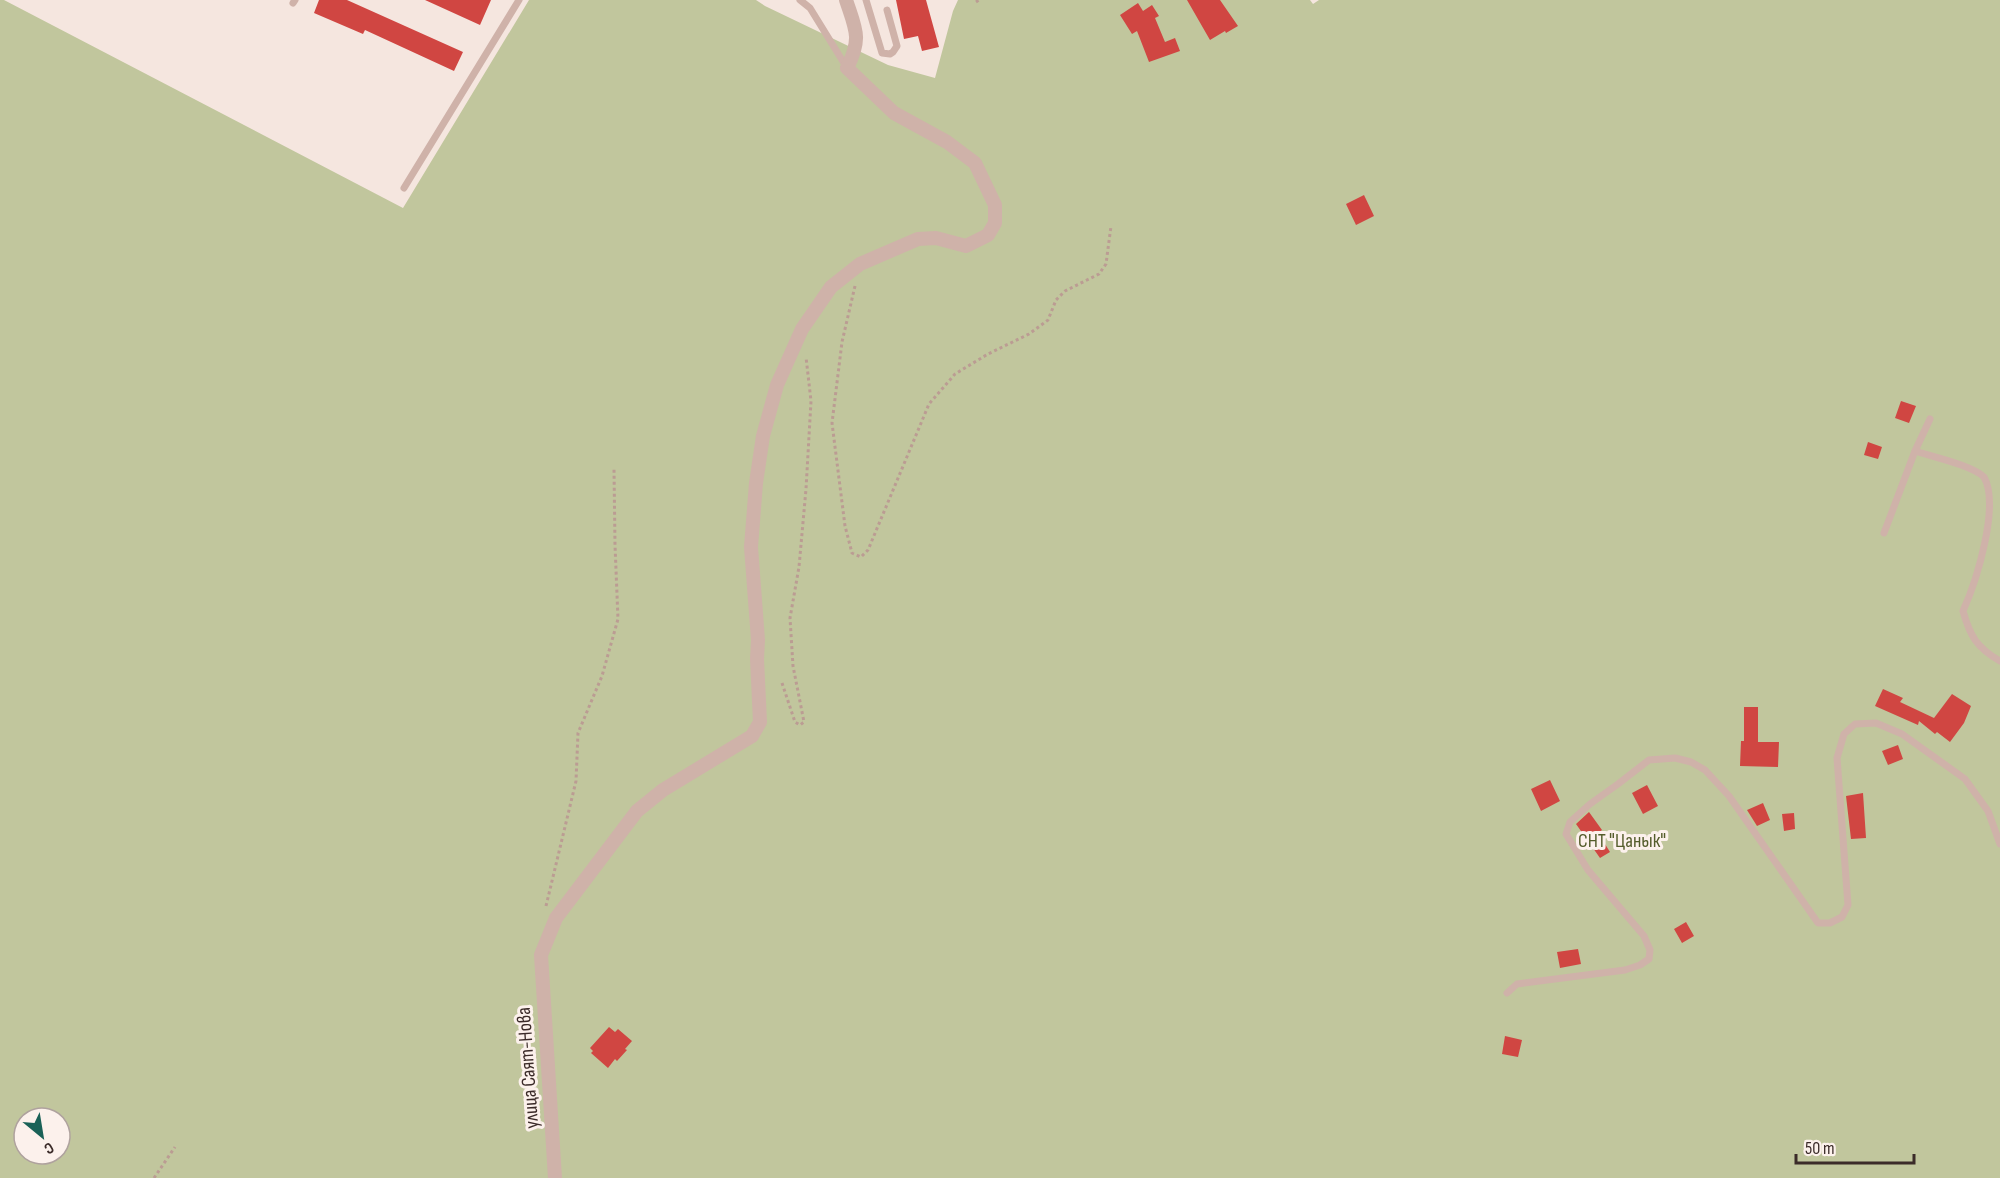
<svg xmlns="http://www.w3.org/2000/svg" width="2000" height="1178" font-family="'Sofia Sans Condensed',sans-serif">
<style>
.green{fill:#c1c69d;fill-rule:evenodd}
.building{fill:#d04642}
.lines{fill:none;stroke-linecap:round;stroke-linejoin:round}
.path{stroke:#bb9c93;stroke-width:3;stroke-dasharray:3 3;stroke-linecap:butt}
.service{stroke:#cfb2a9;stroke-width:7}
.minor{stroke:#cfb2a9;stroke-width:14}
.labels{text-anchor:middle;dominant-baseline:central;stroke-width:6;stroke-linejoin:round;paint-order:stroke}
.park-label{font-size:20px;fill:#545c2b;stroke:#fcf1ec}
.street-label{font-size:20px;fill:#3b2b29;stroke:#fcf1ec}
</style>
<rect width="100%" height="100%" fill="#f5e6df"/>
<path class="green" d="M0 0H4L403 208 529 0H756L765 6 888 65 935 78 953 11 958 0H1310L1313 4 1319 0H2000V1178H0ZM24 1118H60V1154H24Z"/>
<path class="building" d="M319 0H347L463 52 454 71 365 30 363 34 314 13Z
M425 0H491L480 25Z
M896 0H926L939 47 922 51 918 36 904 39Z
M1187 0H1220L1238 26 1226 33 1225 31 1210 40Z
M1138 3 1143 11 1152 5 1159 16 1155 18 1165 42 1175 38 1180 51 1149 62 1137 31 1132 34 1120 15Z
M1364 195 1374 216 1356 225 1346 204Z
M1901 401 1916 406 1909 423 1895 418Z
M1868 442 1882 447 1878 459 1864 455Z
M1883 689 1903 698 1900 702 1934 718 1952 694 1971 706 1964 723 1950 742 1937 732 1935 734 1919 721 1918 725 1875 706Z
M1744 707H1758V742H1779L1778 767 1740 766 1741 741H1744Z
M1898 745 1903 759 1888 765 1882 751Z
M1550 780 1560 801 1541 811 1531 789Z
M1647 785 1658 806 1643 814 1632 793Z
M1863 793 1866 838 1851 839 1846 796Z
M1763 803 1770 820 1757 826 1747 810Z
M1589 812 1602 830 1598 833 1610 852 1600 858 1576 824Z
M1794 813 1795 829 1784 831 1782 814Z
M1686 922 1694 936 1682 943 1674 929Z
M1578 949 1581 964 1560 968 1557 952Z
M609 1027 615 1032 618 1029 632 1041 625 1049 627 1050 617 1061 615 1059 608 1068 591 1053 593 1051 590 1048Z
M1505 1036 1522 1040 1518 1057 1502 1054Z"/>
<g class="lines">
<path class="path" d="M976 2 979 0
M855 286 842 342 832 423 845 526 852 553 861 557 868 550 929 404 955 374 988 354 1029 334 1048 320 1056 300 1065 291 1099 274 1106 264 1111 226
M782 683 795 722 800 725 804 722 793 666 790 618 799 567 806 489 811 401 806 357
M546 906 576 781 578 733 602 676 618 619 615 545 614 469
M154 1178 175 1147"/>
<path class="service" d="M800 0 810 8 847 68
M866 0 882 53 890 54 893 52 897 46 887 10
M293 3 295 0
M404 188 519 0
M1915 451C1933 457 1971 465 1984 477 2000 505 1977 580 1963 611 1970 636 1977 648 2000 661
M1884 533 1915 451 1930 419
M1507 993 1517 984 1625 970 1640 965 1649 959 1650 950 1644 936 1588 870 1566 834 1570 822 1590 804 1618 784 1649 760 1675 758 1691 762 1705 770 1729 796 1818 923H1830L1842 917 1848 905 1837 758 1844 734 1855 724 1876 723 1902 734 1965 779 1988 811 2000 844"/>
<path class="minor" d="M555 1178 541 955 556 918 637 811 663 790 752 736 760 722 757 659 758 640 751 547 756 483 763 436 777 385 802 329 831 287 860 264 918 239 936 238 966 246 988 235 995 223V205L975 163 947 142 894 113 847 68C862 38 856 30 846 0"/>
</g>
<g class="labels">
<g class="park-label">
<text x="1622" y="841">СНТ "Цанык"</text>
</g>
<g class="street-label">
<text transform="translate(528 1068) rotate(-94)">улица Саят-Нова</text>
</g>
</g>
<g transform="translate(42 1136) rotate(150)"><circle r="28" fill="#fcf1ec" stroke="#afa29e" stroke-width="1.5"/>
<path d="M0-4.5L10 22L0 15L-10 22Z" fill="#1a6157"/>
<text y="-9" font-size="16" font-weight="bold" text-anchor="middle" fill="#3b2b29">С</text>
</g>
<path d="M1796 1154v9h118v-9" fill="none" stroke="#3b2b29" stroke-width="3"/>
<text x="1805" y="1154" font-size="18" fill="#3b2b29" stroke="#fcf1ec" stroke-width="4.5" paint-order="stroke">50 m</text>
</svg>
